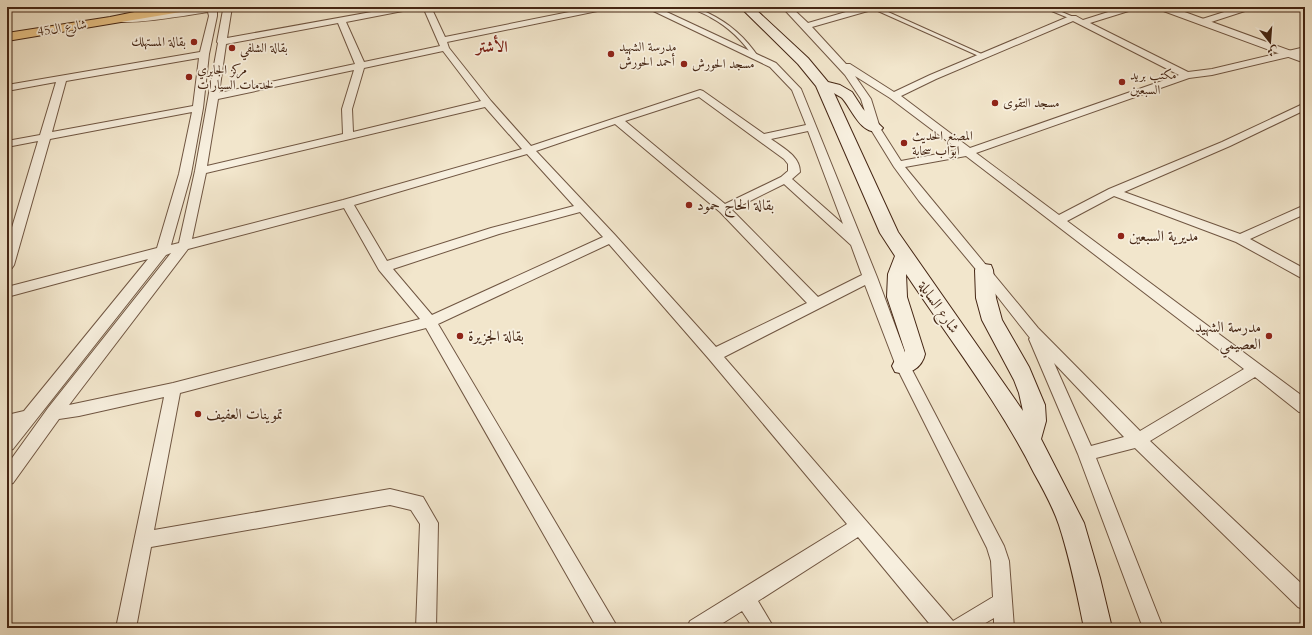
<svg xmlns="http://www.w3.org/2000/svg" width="1312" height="635" font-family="Cardo,Amiri,serif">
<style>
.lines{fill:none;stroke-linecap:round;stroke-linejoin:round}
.service-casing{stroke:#705642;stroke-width:2}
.pedestrian-casing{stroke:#705642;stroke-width:2}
.minor-casing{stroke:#705642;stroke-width:2}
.tertiary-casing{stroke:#705642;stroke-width:2}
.secondary-casing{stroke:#452614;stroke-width:2}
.primary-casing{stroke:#452614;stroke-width:2}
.service{fill:#f7efde;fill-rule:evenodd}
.pedestrian{fill:#f7efde;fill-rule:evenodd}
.minor{fill:#f7efde;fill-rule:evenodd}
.tertiary{fill:#f7efde;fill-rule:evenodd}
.secondary{fill:#f7efde;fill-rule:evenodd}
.primary{fill:#e9c386;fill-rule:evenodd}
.poi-dot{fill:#8f2418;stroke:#f7efde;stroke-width:1.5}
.labels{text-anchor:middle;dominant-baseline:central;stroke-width:3.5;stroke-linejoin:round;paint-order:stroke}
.far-street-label{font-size:13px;fill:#452614;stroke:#f7efde}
.far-poi-label{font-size:13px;fill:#452614;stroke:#f7efde;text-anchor:start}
.poi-label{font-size:15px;fill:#452614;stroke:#f7efde;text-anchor:start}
.street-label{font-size:15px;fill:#452614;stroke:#f7efde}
.far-district-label{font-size:16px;font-weight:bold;fill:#7a1f14;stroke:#f7efde}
</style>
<rect width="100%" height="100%" fill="#f2e6cc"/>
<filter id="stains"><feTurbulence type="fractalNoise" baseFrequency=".005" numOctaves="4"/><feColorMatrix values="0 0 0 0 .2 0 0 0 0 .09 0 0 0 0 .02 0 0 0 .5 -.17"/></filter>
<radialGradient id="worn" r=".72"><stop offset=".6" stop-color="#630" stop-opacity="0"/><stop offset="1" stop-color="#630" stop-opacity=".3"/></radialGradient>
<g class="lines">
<defs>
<path id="service" d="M690 7C697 7 702 10 708 13 729 23 746 38 759 58V59H755C743 41 729 27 710 17 703 13 696 11 690 7Z"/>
<path id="pedestrian" d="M869 7H877L986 56 981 57Z
M1042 7H1050L1076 18 1071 19Z"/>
<path id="minor" d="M210 7H232L227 38 399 7H417L413 9 346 22 364 62 440 46 423 7H431L445 37 594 7H611L607 9 447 42 449 48 491 101 531 146 700 90 703 91 764 134 806 125 792 90 770 67 645 7H656L776 63 801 89 877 277 910 366 1004 546 1009 561 1014 628H994V618L977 628H933L858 537 758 601 774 628H753L742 611 715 628H687L690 621 847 524 709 359 609 244 438 324 618 628H597L426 328 180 393 154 530 390 489 423 497 438 523 436 628H416L420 524 411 510 390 505 151 547 136 628H116L164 397 79 416 59 419 13 483 7 485V465L48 408 171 253 166 255 13 449 7 451V432L11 428 7 429V415L24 411 148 259 7 297V287L157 248 179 174 192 112 50 139 14 265 12 268 7 269V244L38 141 7 147V141L40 135 56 82 7 91V85L200 52 209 16 208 12C194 14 123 27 116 20L120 17 148 15ZM223 10 217 42 218 43 195 171 179 243 171 245 191 174 203 108 209 54 217 16V11ZM338 23 355 64 219 93 226 44ZM443 51 481 101 353 132 352 109 364 68ZM199 58 193 106 52 132 66 81ZM354 70 342 109 343 134 207 166 218 99ZM699 97 784 159 788 164V171L781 177 725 204 625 121ZM485 107 522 149 343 200 192 239 206 173ZM615 124 720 212 807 303 716 347 615 235 536 151ZM808 131 843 224 792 179 800 172C800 156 783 148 771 139ZM527 154 574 206 491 228 387 261 354 205ZM784 184 851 245 862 275 818 297 732 210ZM344 208 379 270 420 319 173 383 69 405 188 249ZM580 212 603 237 432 315 393 269 499 234ZM865 285 896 366 987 548 991 561 993 597 953 621 724 357Z
M782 7H791L808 23 863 7H876L875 9 812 27 846 64H850L894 92 930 75 1070 16H1076L1083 20 1124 7H1136L1135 9 1090 23 1188 72 1212 69 1305 47V53L1212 75 1189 78 976 153 1059 215 1109 189 1222 142 1305 103V110L1230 146 1124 192 1240 234 1305 205V214L1250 239 1305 269V280L1236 242 1114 196 1067 221 1305 398V413L1299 412 1255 377 1150 441 1305 587V610L1298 607 1135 448 1096 458 1163 628H1143L1078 454 1029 339 1030 338 979 273 919 201 894 167 870 128 861 99 845 75ZM1073 21 1179 75 970 148 901 96 936 79ZM855 76 890 98 959 150 901 161 880 128 871 99ZM966 156 1244 369 1140 431 1038 328 905 167ZM1054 363 1124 437 1091 446Z
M1240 7H1252L1251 9 1205 24 1202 25 1198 22 1199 20Z"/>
<path id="tertiary" d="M1157 7H1171L1305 56V63L1158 9Z"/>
<path id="secondary" d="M740 7H753L808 58 828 82 840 85 852 92 863 109 883 128 880 131C861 136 852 109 842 98 840 96 836 95 834 93L898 232 1023 411 1019 393 1014 380 982 320 976 298 975 270 977 265 984 264 991 265 993 270 996 298 1002 320 1029 367 1045 405 1046 421 1041 439 1084 523 1100 578 1112 628H1084C1077 593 1070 559 1059 525 1053 507 1043 489 1034 473 999 403 950 340 906 274L907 297 925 354C922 368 909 376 895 372L892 366 895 360 904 355 905 351 887 297 888 274 895 256 880 233 816 86 798 64Z"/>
<path id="primary" d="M159 7H194L192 10 187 11 7 41V33L110 17Z"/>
</defs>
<use href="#service" class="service-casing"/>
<use href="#pedestrian" class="pedestrian-casing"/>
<use href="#minor" class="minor-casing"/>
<use href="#tertiary" class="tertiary-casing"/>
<use href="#secondary" class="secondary-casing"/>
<use href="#primary" class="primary-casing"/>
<use href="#service" class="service"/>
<use href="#pedestrian" class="pedestrian"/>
<use href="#minor" class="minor"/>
<use href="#tertiary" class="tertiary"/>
<use href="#secondary" class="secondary"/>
<use href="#primary" class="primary"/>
</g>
<g class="poi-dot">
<circle cx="194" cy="42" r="4"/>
<circle cx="232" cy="48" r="4"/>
<circle cx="611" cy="54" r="4"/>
<circle cx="684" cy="64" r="4"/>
<circle cx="189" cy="77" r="4"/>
<circle cx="1122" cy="82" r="4"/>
<circle cx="995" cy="103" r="4"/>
<circle cx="904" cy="143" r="4"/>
<circle cx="689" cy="205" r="4"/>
<circle cx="1121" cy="236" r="4"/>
<circle cx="460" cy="336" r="4"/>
<circle cx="1269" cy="336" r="4"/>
<circle cx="198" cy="414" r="4"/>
</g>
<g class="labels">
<g class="far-street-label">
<text transform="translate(62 28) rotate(-9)">شارع ال45</text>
</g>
<g class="far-poi-label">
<text x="186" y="42" text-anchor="end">بقالة المستهلك</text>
<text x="619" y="47">مدرسة الشهيد<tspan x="619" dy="15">أحمد الحورش</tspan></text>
<text x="240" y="48">بقالة الشلفي</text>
<text x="692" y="64">مسجد الحورش</text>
<text x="197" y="70">مركز الجابري<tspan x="197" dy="15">لخدمات السيارات</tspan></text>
<text x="1130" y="75">مكتب بريد<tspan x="1130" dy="15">السبعين</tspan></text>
<text x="1003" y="103">مسجد التقوى</text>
<text x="912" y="136">المصنع الحديث<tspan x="912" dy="15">ابواب سحابة</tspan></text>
</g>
<g class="poi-label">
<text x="697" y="205">بقالة الحاج حمود</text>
<text x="1129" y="236">مديرية السبعين</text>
<text x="1261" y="327" text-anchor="end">مدرسة الشهيد<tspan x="1261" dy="17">العصيمي</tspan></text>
<text x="468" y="336">بقالة الجزيرة</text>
<text x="206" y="414">تموينات العفيف</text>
</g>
<g class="street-label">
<text transform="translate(939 307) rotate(55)">شارع السايلة</text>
</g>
<g class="far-district-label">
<text x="492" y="47">الأشتر</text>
</g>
</g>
<rect width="1312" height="635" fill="none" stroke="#f2e6cc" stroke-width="24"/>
<rect x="8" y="8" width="1296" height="619" fill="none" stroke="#452614" stroke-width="2"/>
<rect x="12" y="12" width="1288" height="611" fill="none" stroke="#452614"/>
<g transform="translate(1270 42) rotate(163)" stroke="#f7efde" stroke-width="3" paint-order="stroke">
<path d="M0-3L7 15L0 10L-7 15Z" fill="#452614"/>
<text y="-6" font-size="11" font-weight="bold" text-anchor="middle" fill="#452614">ش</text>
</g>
<rect width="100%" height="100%" filter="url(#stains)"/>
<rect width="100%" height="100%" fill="url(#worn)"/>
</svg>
